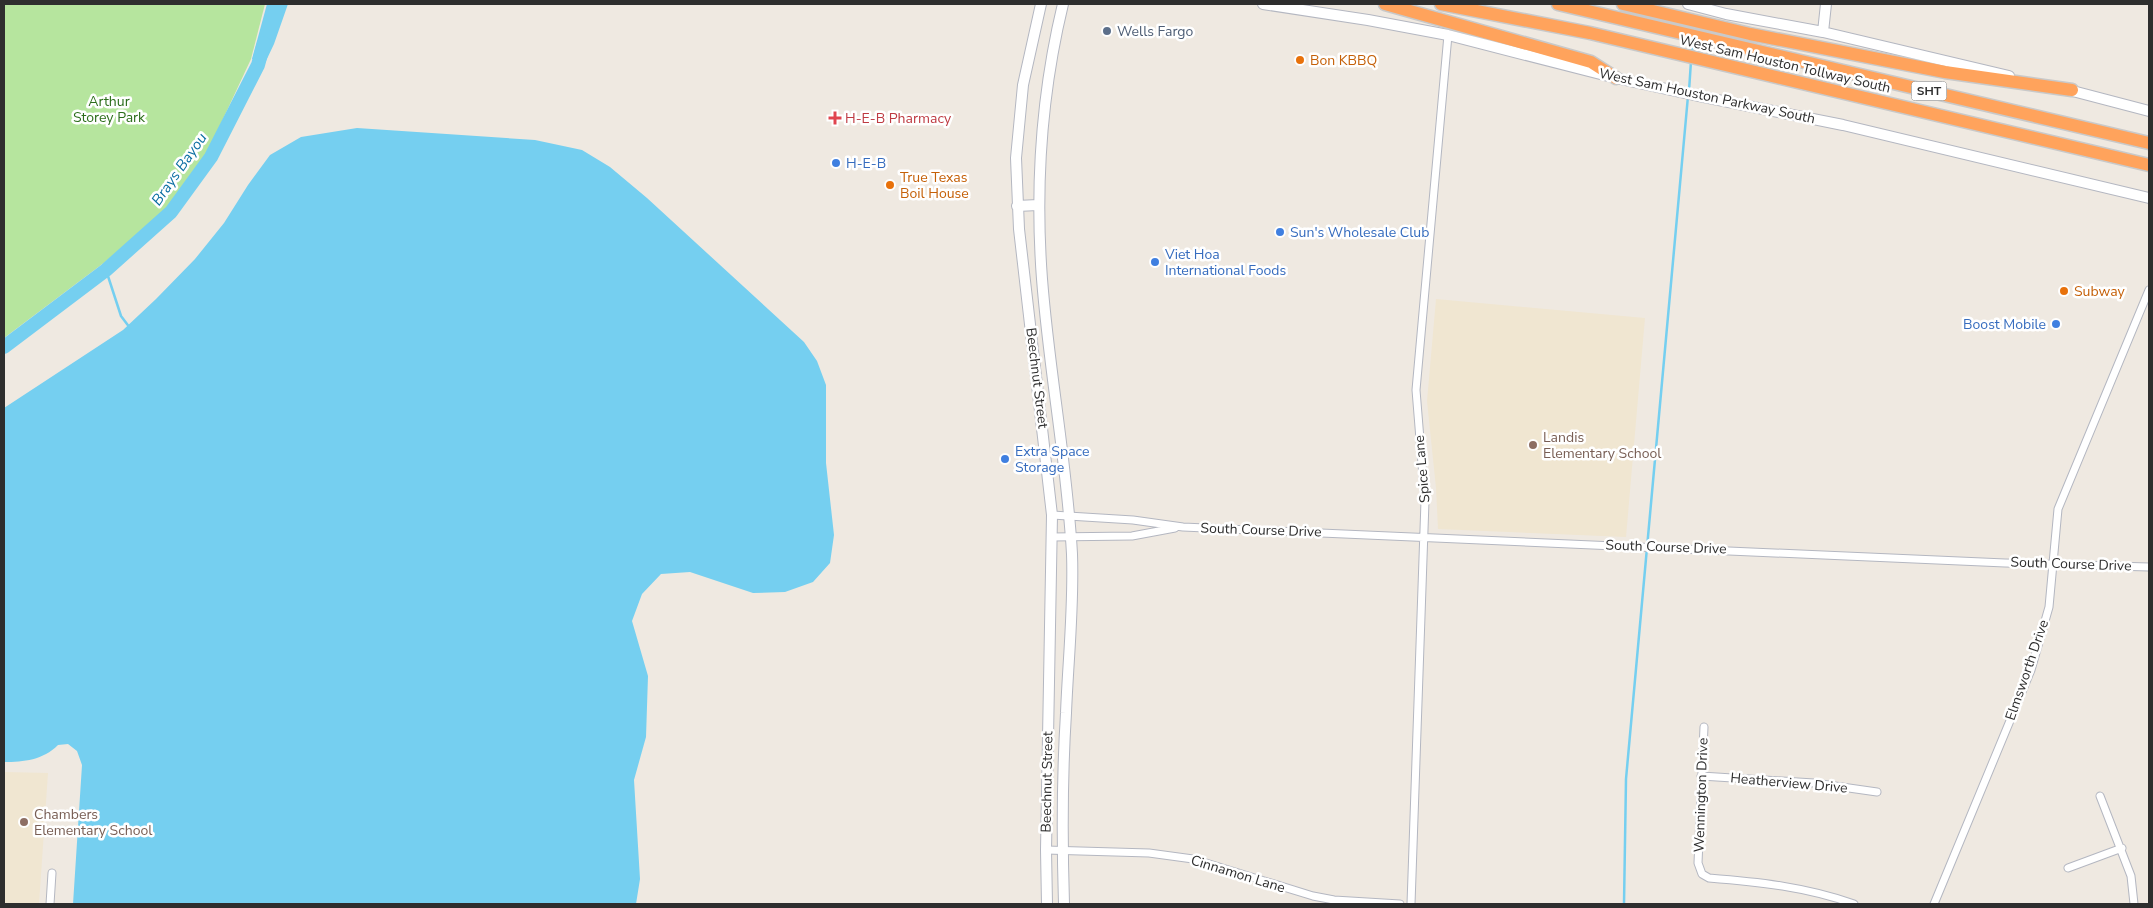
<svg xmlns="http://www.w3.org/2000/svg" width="2153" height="908" font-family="'Nunito Sans',sans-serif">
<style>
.education{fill:#f0e6d1}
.green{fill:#b6e59e}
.water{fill:#75cff0}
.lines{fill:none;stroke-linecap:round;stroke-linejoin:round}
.stream{stroke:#75cff0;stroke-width:2.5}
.river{stroke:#75cff0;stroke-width:14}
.street-casing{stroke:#b4b7c1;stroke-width:9}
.secondary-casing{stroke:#b4b7c1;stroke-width:12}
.highway-casing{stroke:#c9c9c9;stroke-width:15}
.street{stroke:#fff;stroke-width:7}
.secondary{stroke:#fff;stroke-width:10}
.highway{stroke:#ffa35c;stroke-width:12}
.service-dot{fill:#5c6f8a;stroke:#fff;stroke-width:2}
.food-dot{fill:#e8710a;stroke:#fff;stroke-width:2}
.health-dot{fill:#e0444e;stroke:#fff;stroke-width:2}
.shop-dot{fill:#3f7fe0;stroke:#fff;stroke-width:2}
.education-dot{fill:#8d6e63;stroke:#fff;stroke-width:2}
.labels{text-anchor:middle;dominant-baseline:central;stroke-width:5;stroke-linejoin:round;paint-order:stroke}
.shield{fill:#fff;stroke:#6d6d6d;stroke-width:1}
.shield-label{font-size:12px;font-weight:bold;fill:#2e2e2e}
.service-label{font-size:14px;fill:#4e5e75;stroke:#fff;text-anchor:start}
.food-label{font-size:14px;fill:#c56008;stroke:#fff;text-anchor:start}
.street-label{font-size:14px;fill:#2e2e2e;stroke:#fff}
.park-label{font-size:14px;fill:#2c6e1b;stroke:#fff}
.health-label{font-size:14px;fill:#be3a42;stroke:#fff;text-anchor:start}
.shop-label{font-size:14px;fill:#366cbe;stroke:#fff;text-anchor:start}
.education-label{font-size:14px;fill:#785e54;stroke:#fff;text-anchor:start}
.water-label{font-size:15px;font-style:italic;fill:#0d6fa3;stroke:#fff}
</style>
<rect width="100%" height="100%" fill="#efe9e1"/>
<path class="education" d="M1436 299 1645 318 1626 537 1438 529 1436 488 1427 401Z
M4 772 48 773 39 904H4Z"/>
<path class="green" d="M4 4H265L251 59 209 149 168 209 105 262 4 338Z"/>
<path class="water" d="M267 4H288L274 44 265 63 252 59Z
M357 128 535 140 582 150 610 167 647 198 804 342 817 361 826 385V463L834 535 830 563 813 582 785 592 753 593 690 572 661 574 642 594 632 621 648 676 646 737 634 780 640 879 636 904H73L82 765 77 751 68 744 58 745C43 760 24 762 4 762V408L123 330 156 299 195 259 224 223 248 185 270 155 301 137Z"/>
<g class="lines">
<path class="stream" d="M1692 53 1693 39
M1689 91 1691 61
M106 270 121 316 130 328
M1624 904 1626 779 1688 96"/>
<path class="river" d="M4 347 106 270 171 212 211 157 258 65 264 43"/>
<defs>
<path id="street" d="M1052 515 1133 520 1183 527 2005 563 2149 567
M1052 537 1132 536 1175 528
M1704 727 1698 863 1702 874 1709 878C1759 882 1807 887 1854 904
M1701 776 1814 783 1877 792
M2100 796 2131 876 2134 904
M1046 850 1149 853 1193 859 1313 896 1334 900 1400 904
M2068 868 2122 848
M50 904 52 873
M1411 904 1425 501 1416 390 1448 35
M1934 904 2031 670 2049 607 2058 509 2149 290"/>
<path id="secondary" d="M1041 4 1023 85 1016 158 1019 229 1052 515 1046 850 1047 904
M1063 4C1041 95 1035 185 1042 279 1049 371 1067 462 1072 554 1074 607 1068 661 1066 713 1062 777 1062 841 1064 904
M1263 4 1368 20 1448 35 1616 78 1703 97 1843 125 2149 198
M1688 4 1726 14 1823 32 2009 76
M1823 32 1826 4
M2065 89 2149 111
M1017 206 1038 205"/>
<path id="highway" d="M1385 4 1591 62 1616 78
M1441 4 1590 33 2149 165
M1558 4 2149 143
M1623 4 1750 34 1945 72 2072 90"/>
</defs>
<use href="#street" class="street-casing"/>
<use href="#secondary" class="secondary-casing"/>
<use href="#highway" class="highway-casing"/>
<use href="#street" class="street"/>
<use href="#secondary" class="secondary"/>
<use href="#highway" class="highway"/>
</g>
<circle class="service-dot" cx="1107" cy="31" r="5"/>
<g class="food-dot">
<circle cx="1300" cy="60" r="5"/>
<circle cx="890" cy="185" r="5"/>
<circle cx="2064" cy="291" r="5"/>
</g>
<path class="health-dot" d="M832.5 110.5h5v5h5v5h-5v5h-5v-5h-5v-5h5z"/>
<g class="shop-dot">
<circle cx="836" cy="163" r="5"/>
<circle cx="1280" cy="232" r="5"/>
<circle cx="1155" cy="262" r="5"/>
<circle cx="2056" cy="324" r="5"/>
<circle cx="1005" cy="459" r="5"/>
</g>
<g class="education-dot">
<circle cx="1533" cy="445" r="5"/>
<circle cx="24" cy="822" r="5"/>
</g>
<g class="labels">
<rect class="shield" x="1911.5" y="81.5" width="35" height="19" rx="4"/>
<g class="shield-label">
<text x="1929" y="91">SHT</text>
</g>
<g class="service-label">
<text x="1117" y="31">Wells Fargo</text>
</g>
<g class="food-label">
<text x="1310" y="60">Bon KBBQ</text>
<text x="900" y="177">True Texas<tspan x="900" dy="16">Boil House</tspan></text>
<text x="2074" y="291">Subway</text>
</g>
<g class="street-label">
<text transform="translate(1785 64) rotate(13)">West Sam Houston Tollway South</text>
<text transform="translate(1707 96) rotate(12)">West Sam Houston Parkway South</text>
<text transform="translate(1037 378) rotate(83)">Beechnut Street</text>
<text transform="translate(1422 469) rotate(-95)">Spice Lane</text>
<text transform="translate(1261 530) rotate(2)">South Course Drive</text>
<text transform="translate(1666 547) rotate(2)">South Course Drive</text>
<text transform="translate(2071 564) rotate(2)">South Course Drive</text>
<text transform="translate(2027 670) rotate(-71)">Elmsworth Drive</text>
<text transform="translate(1047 782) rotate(-89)">Beechnut Street</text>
<text transform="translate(1789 783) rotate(5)">Heatherview Drive</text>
<text transform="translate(1701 795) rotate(-88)">Wennington Drive</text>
<text transform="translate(1238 874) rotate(17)">Cinnamon Lane</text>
</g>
<g class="park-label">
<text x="109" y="101">Arthur<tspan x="109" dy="16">Storey Park</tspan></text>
</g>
<g class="health-label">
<text x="845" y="118">H-E-B Pharmacy</text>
</g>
<g class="shop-label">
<text x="846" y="163">H-E-B</text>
<text x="1290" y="232">Sun's Wholesale Club</text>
<text x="1165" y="254">Viet Hoa<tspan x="1165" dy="16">International Foods</tspan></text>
<text x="2046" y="324" text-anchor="end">Boost Mobile</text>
<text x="1015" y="451">Extra Space<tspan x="1015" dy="16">Storage</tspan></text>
</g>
<g class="education-label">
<text x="1543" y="437">Landis<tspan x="1543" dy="16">Elementary School</tspan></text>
<text x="34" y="814">Chambers<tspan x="34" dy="16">Elementary School</tspan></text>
</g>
<g class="water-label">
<text transform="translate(179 169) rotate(-55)">Brays Bayou</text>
</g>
</g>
<rect width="2153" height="908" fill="none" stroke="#2e2e2e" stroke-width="10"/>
</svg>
